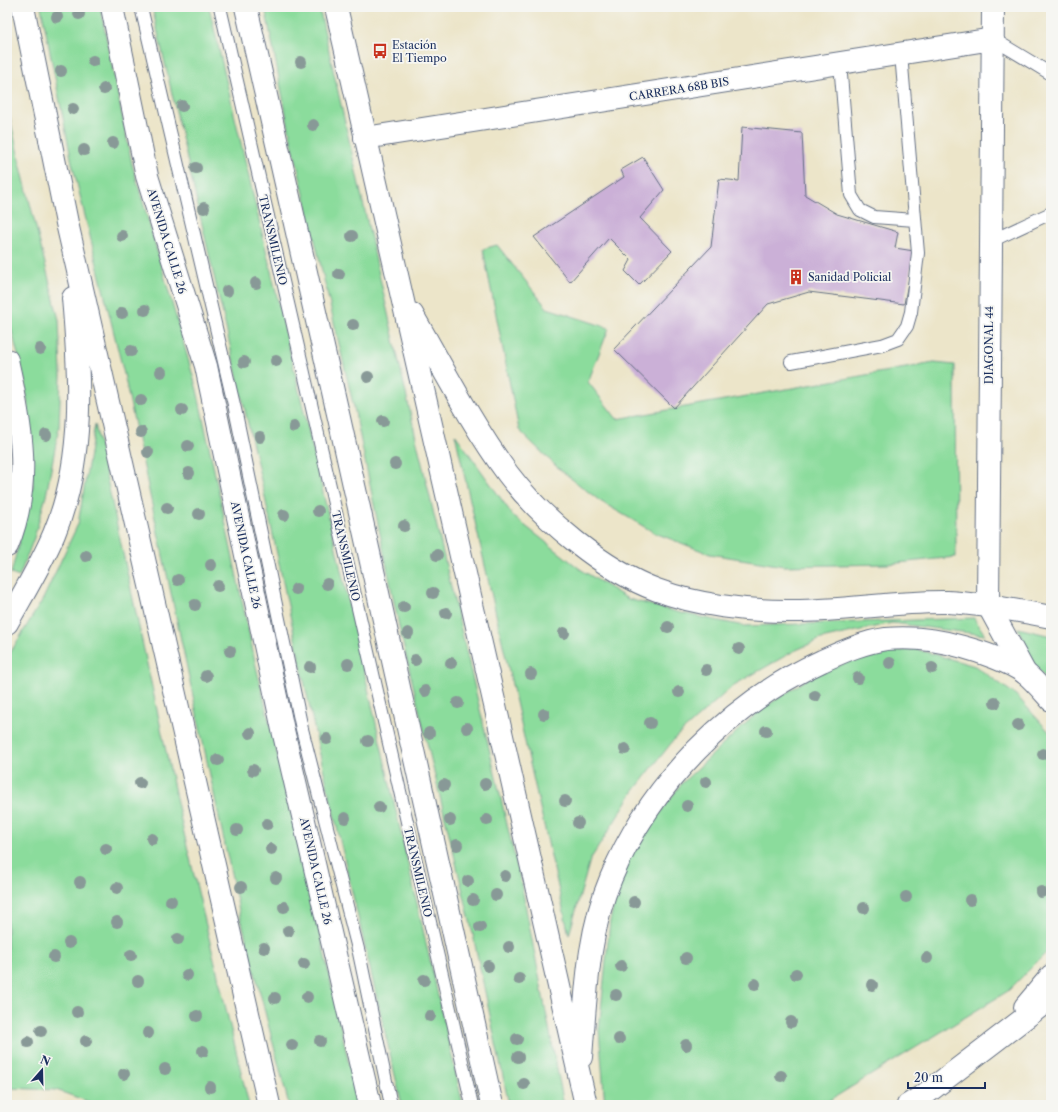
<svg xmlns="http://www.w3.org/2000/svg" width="1058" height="1112" font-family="'Libre Caslon Text',serif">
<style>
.green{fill:#8bdc9c;stroke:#53867d}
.building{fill:#cbb0d7}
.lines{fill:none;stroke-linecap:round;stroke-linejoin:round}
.service-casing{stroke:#646f83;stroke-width:14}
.minor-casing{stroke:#646f83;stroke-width:24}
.primary-casing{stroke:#646f83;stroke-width:24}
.service{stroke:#fff;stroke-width:12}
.minor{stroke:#fff;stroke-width:22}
.primary{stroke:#fff;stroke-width:22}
.tree{fill:#889997}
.labels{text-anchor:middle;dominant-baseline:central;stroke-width:3.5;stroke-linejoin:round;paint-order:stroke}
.poi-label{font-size:11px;fill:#1b2f5e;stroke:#f6f6f2;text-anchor:start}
.street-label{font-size:11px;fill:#1b2f5e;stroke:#f6f6f2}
</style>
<rect width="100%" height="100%" fill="#f6f6f2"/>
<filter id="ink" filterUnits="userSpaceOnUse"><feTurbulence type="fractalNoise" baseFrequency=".025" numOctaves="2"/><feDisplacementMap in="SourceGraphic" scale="8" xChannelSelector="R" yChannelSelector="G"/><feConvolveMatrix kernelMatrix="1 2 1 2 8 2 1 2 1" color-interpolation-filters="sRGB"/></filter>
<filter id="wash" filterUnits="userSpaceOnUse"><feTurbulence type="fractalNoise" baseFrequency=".012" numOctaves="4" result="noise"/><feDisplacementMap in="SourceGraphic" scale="16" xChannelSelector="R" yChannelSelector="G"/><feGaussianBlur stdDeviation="0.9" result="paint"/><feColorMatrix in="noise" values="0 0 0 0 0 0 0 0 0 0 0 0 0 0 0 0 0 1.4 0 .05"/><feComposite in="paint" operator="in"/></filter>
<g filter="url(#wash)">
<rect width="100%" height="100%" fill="#ece5c9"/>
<path class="green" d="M41 7H100L132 164 197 390 256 666 318 925 358 1105H289L240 915 124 374 72 163Z
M152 7H209L336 548 463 1105H402L318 746 264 493Z
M265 7H319L416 438 522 888 564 1105H509L470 921 400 631 355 412 290 134Z
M7 104 19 159 59 320 61 376 59 427 46 496 34 538 19 577 11 574 33 486 31 432 25 382 7 312Z
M497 245 547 308 609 328 588 382 617 419 934 363 955 365 956 557 888 564 784 566 710 554 655 533 600 501 559 469 519 430 483 249Z
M95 424 182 825 249 1105H98L56 1090 7 1088V658L43 599 78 524Z
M455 434 514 517 580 569 628 599 681 613 744 626 974 618 985 635 892 623 821 639 794 651 734 685 676 737 633 792 590 860 569 935Z
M1018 628 1051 636V684L1035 667Z
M916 649 975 666 1016 695 1051 734V948L1008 991 822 1105H605L599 1030 610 921 624 863 681 784 759 711 818 672 874 654Z"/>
<g id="blocks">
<path class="building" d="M742 127 802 133 805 195 837 214 898 232 895 248 914 251 904 304 809 292 768 304 674 408 614 349 711 247 719 179 739 181Z
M643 157 664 190 640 218 672 251 639 285 625 271 631 260 609 238 570 282 534 237 624 177 621 170Z"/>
</g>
</g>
<g filter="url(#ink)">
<use href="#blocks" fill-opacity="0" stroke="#646f83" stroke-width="1"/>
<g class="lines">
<defs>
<path id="service" d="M141 7 235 409 302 729 359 953 391 1105
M220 7 472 1105
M993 39 1051 74
M840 63 851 195 860 210 874 217 915 220
M989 242 1051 213
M791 362 882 345 898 339 907 326 911 312 918 253 901 54"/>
<path id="minor" d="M993 7 988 605 1025 673
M365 138 993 39"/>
<path id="primary" d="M23 7 67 223 269 1105
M112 7 147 176 206 366 283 730 370 1105
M246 7 339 418 492 1105
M336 7 586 1105
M412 314C443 368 472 425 508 474 542 519 605 571 657 590 697 605 746 611 788 611 841 612 894 601 947 602 982 604 1016 610 1051 617
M7 360C21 423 33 484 7 546
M7 623C23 594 41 565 54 534 85 460 80 377 73 298
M1025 1007 1051 976
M581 1057C586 997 587 934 611 878 650 784 730 703 822 661 842 652 864 642 886 639 911 637 939 640 963 647 981 652 1010 662 1025 673 1034 680 1043 691 1051 700
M908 1105 924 1095 1051 998"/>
</defs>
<use href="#service" class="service-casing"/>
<use href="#minor" class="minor-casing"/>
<use href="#primary" class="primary-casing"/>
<use href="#service" class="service"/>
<use href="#minor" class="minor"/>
<use href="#primary" class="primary"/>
</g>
<g class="tree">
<circle cx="79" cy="14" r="6"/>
<circle cx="57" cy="17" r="6"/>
<circle cx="93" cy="61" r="6"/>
<circle cx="301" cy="62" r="6"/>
<circle cx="61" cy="71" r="6"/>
<circle cx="104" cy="89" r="6"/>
<circle cx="182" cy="106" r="6"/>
<circle cx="73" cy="109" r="6"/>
<circle cx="313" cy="125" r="6"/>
<circle cx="113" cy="143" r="6"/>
<circle cx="84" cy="150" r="6"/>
<circle cx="196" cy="168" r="6"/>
<circle cx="204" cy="208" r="6"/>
<circle cx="122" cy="236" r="6"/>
<circle cx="352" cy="236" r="6"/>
<circle cx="339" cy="274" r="6"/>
<circle cx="256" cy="283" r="6"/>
<circle cx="227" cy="291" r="6"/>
<circle cx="145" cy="310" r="6"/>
<circle cx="122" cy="313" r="6"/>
<circle cx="353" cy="325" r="6"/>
<circle cx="40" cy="349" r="6"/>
<circle cx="131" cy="351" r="6"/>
<circle cx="276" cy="361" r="6"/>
<circle cx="244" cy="362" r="6"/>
<circle cx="161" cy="372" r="6"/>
<circle cx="368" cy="377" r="6"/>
<circle cx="141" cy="400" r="6"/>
<circle cx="182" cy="410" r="6"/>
<circle cx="383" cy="421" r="6"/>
<circle cx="294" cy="427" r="6"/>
<circle cx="141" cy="432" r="6"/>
<circle cx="46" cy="435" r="6"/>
<circle cx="260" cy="437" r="6"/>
<circle cx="188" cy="446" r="6"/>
<circle cx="148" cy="452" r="6"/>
<circle cx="395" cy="464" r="6"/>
<circle cx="189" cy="473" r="6"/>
<circle cx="167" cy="508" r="6"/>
<circle cx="318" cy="511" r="6"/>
<circle cx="199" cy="514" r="6"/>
<circle cx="284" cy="515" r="6"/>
<circle cx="404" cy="526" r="6"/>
<circle cx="437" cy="555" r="6"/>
<circle cx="86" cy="556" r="6"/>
<circle cx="211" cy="565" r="6"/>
<circle cx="178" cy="580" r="6"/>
<circle cx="327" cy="584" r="6"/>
<circle cx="218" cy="586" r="6"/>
<circle cx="296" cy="589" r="6"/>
<circle cx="433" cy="593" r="6"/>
<circle cx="195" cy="605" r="6"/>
<circle cx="404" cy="607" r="6"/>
<circle cx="446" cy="613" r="6"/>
<circle cx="668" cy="627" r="6"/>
<circle cx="408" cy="633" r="6"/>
<circle cx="564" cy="633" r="6"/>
<circle cx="739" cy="649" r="6"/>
<circle cx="230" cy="651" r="6"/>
<circle cx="415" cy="660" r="6"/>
<circle cx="451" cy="663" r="6"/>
<circle cx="890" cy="663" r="6"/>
<circle cx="348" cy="664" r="6"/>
<circle cx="310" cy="667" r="6"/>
<circle cx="932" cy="668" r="6"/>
<circle cx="706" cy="670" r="6"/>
<circle cx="531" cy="674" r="6"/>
<circle cx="206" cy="676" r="6"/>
<circle cx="858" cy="678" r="6"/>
<circle cx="425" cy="691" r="6"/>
<circle cx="679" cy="692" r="6"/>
<circle cx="815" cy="696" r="6"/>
<circle cx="458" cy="703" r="6"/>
<circle cx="995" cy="703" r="6"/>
<circle cx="544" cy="714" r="6"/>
<circle cx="650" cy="723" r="6"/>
<circle cx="1018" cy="725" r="6"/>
<circle cx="467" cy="728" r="6"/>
<circle cx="766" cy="731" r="6"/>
<circle cx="250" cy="733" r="6"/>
<circle cx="429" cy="733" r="6"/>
<circle cx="327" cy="739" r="6"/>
<circle cx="368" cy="741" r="6"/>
<circle cx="625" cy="749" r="6"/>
<circle cx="1043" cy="754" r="6"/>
<circle cx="218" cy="760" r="6"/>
<circle cx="253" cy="770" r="6"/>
<circle cx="706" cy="782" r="6"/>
<circle cx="140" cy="783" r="6"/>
<circle cx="485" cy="784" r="6"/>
<circle cx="444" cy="785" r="6"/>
<circle cx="565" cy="801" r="6"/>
<circle cx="687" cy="806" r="6"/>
<circle cx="379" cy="807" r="6"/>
<circle cx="345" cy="818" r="6"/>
<circle cx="450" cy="820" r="6"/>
<circle cx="487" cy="820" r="6"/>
<circle cx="578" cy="823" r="6"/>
<circle cx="267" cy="824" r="6"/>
<circle cx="237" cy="830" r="6"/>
<circle cx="152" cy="839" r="6"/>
<circle cx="457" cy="845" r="6"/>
<circle cx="106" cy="849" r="6"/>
<circle cx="271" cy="849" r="6"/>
<circle cx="505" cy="876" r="6"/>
<circle cx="276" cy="878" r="6"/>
<circle cx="468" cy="881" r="6"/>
<circle cx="80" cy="882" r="6"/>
<circle cx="241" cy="887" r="6"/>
<circle cx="117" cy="888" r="6"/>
<circle cx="1041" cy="892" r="6"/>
<circle cx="496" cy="895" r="6"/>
<circle cx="906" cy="897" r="6"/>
<circle cx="473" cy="900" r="6"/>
<circle cx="970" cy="900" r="6"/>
<circle cx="171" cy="901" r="6"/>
<circle cx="634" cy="902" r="6"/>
<circle cx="284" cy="907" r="6"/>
<circle cx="864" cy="908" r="6"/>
<circle cx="117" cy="922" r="6"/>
<circle cx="480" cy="927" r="6"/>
<circle cx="288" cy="931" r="6"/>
<circle cx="178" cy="939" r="6"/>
<circle cx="69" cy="943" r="6"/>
<circle cx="509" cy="947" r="6"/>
<circle cx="264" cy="948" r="6"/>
<circle cx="131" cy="955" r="6"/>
<circle cx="54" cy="957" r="6"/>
<circle cx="686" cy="958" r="6"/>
<circle cx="927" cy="958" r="6"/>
<circle cx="304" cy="964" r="6"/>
<circle cx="488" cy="966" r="6"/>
<circle cx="621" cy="966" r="6"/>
<circle cx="796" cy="974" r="6"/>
<circle cx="187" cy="975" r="6"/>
<circle cx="519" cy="979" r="6"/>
<circle cx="424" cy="980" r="6"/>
<circle cx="138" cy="981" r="6"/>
<circle cx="755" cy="984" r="6"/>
<circle cx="872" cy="985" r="6"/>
<circle cx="616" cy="995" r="6"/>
<circle cx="307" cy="997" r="6"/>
<circle cx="275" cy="998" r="6"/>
<circle cx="77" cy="1012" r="6"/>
<circle cx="197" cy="1016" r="6"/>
<circle cx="430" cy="1016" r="6"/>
<circle cx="791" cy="1022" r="6"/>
<circle cx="41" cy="1031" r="6"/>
<circle cx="148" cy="1033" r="6"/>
<circle cx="517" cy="1039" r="6"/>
<circle cx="619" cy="1039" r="6"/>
<circle cx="86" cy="1041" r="6"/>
<circle cx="320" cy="1041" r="6"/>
<circle cx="28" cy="1042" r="6"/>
<circle cx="292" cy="1045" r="6"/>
<circle cx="686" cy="1045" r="6"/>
<circle cx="203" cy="1051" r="6"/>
<circle cx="518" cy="1057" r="6"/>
<circle cx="165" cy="1069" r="6"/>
<circle cx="124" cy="1074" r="6"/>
<circle cx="781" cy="1076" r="6"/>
<circle cx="524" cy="1084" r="6"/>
<circle cx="210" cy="1087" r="6"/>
</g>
</g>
<defs>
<symbol id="bus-bare" viewBox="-9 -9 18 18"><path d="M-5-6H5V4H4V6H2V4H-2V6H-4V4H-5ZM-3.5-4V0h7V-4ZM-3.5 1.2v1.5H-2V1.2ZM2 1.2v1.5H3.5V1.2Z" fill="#c8321e" stroke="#f6f6f2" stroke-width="2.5" paint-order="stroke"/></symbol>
<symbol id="building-bare" viewBox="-9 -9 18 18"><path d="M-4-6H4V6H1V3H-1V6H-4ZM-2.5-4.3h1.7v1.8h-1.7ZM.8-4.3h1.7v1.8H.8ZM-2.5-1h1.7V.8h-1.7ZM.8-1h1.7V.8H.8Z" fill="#c8321e" stroke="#f6f6f2" stroke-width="2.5" paint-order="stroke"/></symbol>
</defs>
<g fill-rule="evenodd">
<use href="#bus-bare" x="369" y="40" width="22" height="22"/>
<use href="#building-bare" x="785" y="266" width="22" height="22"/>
</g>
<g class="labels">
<g class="poi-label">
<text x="392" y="45">Estación<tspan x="392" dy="13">El Tiempo</tspan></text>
<text x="808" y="277">Sanidad Policial</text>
</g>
<g class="street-label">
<text transform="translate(679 89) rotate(-9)">CARRERA 68B BIS</text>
<text transform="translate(273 240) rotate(77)">TRANSMILENIO</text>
<text transform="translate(167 241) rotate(73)">AVENIDA CALLE 26</text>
<text transform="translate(989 345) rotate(-90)">DIAGONAL 44</text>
<text transform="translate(246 555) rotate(78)">AVENIDA CALLE 26</text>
<text transform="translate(346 556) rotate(77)">TRANSMILENIO</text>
<text transform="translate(316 871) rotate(77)">AVENIDA CALLE 26</text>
<text transform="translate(418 872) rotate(77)">TRANSMILENIO</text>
</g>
</g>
<rect width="1058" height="1112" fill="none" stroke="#f6f6f2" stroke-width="24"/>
<g transform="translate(42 1070) rotate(20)" stroke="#f6f6f2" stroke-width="3" paint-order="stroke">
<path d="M0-3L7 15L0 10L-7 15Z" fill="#1b2f5e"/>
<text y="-6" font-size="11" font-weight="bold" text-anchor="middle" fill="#1b2f5e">N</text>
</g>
<path d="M908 1082v6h77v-6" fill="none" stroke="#1b2f5e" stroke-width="2"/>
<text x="914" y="1082" font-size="12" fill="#1b2f5e" stroke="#f6f6f2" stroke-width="3" paint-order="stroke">20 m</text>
</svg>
